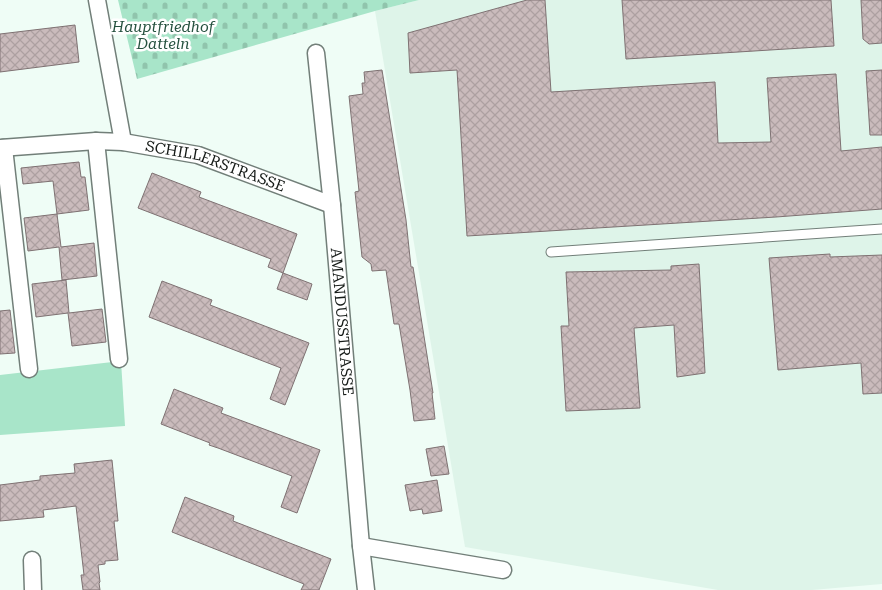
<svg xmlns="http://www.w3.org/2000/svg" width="882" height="590" font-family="'Roboto Serif',serif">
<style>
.built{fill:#def4e9}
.grass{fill:#a8e5c9}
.cemetery{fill:url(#cemetery-stones)}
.building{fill:url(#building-cross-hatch);stroke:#7e7172}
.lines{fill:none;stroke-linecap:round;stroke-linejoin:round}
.service-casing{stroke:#727f79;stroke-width:11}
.minor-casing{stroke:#727f79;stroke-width:19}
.service{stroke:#fff;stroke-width:9}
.minor{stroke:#fff;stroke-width:16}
.labels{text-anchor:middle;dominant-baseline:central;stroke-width:5;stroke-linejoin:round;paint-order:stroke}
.park-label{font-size:15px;font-style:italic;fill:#25513f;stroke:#fff}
.street-label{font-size:15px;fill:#151a17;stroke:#fff}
</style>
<defs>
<pattern id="cemetery-stones" width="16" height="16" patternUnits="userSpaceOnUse" patternTransform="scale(1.25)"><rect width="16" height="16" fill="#a8e5c9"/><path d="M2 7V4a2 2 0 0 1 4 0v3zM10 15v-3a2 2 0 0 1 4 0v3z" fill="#90c4ac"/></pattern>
<pattern id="building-cross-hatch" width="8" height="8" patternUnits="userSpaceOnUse" patternTransform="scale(1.25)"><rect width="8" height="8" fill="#cabbbc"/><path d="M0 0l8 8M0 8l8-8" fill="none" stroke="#ada0a1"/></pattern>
</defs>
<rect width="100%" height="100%" fill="#effdf6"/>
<path class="built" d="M419 0H882V584L812 590H718L465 547 375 11Z"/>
<path class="grass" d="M121 361 125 426 0 435V375Z"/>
<path class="cemetery" d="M118 0H419L375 11 137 79Z"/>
<path class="building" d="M527 0H545L551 92 715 82 718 143 771 142 767 78 836 74 841 151 882 147V209L776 217 467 236 457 70 410 73 408 33Z
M622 0H831L834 46 626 59Z
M861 0H882V43L869 44 863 39Z
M75 25 79 62 0 72V34Z
M382 70 406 220 411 267H413L433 393H432L435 419 414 421 410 390 399 324H394L386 270 372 271 371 264 362 257 355 192 359 191 349 96 363 94 362 83H365L364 72Z
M882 70V135H870L866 71Z
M79 162 81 177H85L89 210 57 214 61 247 94 243 97 276 62 280 59 247 28 251 24 218 57 214 53 181 23 184 21 168Z
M152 173 201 192 199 197 297 234 283 273 312 284 307 300 277 289 283 273 268 267 271 259 138 208Z
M830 254V257L882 255V393L863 394 861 363 778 370 769 258Z
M699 264 705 373 677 377 674 325 634 328 640 408 566 411 561 326H569L566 272 671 270V266Z
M66 280 69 313 102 309 106 342 72 346 68 313 36 317 32 284Z
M162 281 212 300 210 305 309 343 285 405 270 399 281 368 149 317Z
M10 310 15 353 0 354V311Z
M174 389 223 408 221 413 320 450 297 513 281 507 292 476 218 448 209 445 210 443 161 424Z
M444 446 449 474 431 476 426 449Z
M112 460 118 521H114L118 560 105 561V564L98 565 100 582 99 583 100 590H83L81 575H84L76 506 43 510 44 517 0 521V485L40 480V476L75 473 74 464Z
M437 480 442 511 423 514 422 509 410 511 405 485Z
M185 497 234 516 233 521 331 559 319 590H301L304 584 172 532Z"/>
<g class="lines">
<defs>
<path id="service" d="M551 252 882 229"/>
<g id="minor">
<path d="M97 0 123 142"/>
<path id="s1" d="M316 53 332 205 361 546 366 590"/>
<path d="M96 141 119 359"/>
<path id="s2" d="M0 148 96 141 123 142 198 155 332 205"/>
<path d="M4 148 29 369"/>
<path d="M361 546 503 570"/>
<path d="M32 560 33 590"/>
</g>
</defs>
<use href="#service" class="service-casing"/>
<use href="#minor" class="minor-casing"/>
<use href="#service" class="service"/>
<use href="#minor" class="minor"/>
</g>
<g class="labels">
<g class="park-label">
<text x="163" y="27">Hauptfriedhof<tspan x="163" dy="17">Datteln</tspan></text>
</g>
<g class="street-label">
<text stroke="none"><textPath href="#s2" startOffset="219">SCHILLERSTRASSE</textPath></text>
<text stroke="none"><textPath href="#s1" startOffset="270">AMANDUSSTRASSE</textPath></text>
</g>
</g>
</svg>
